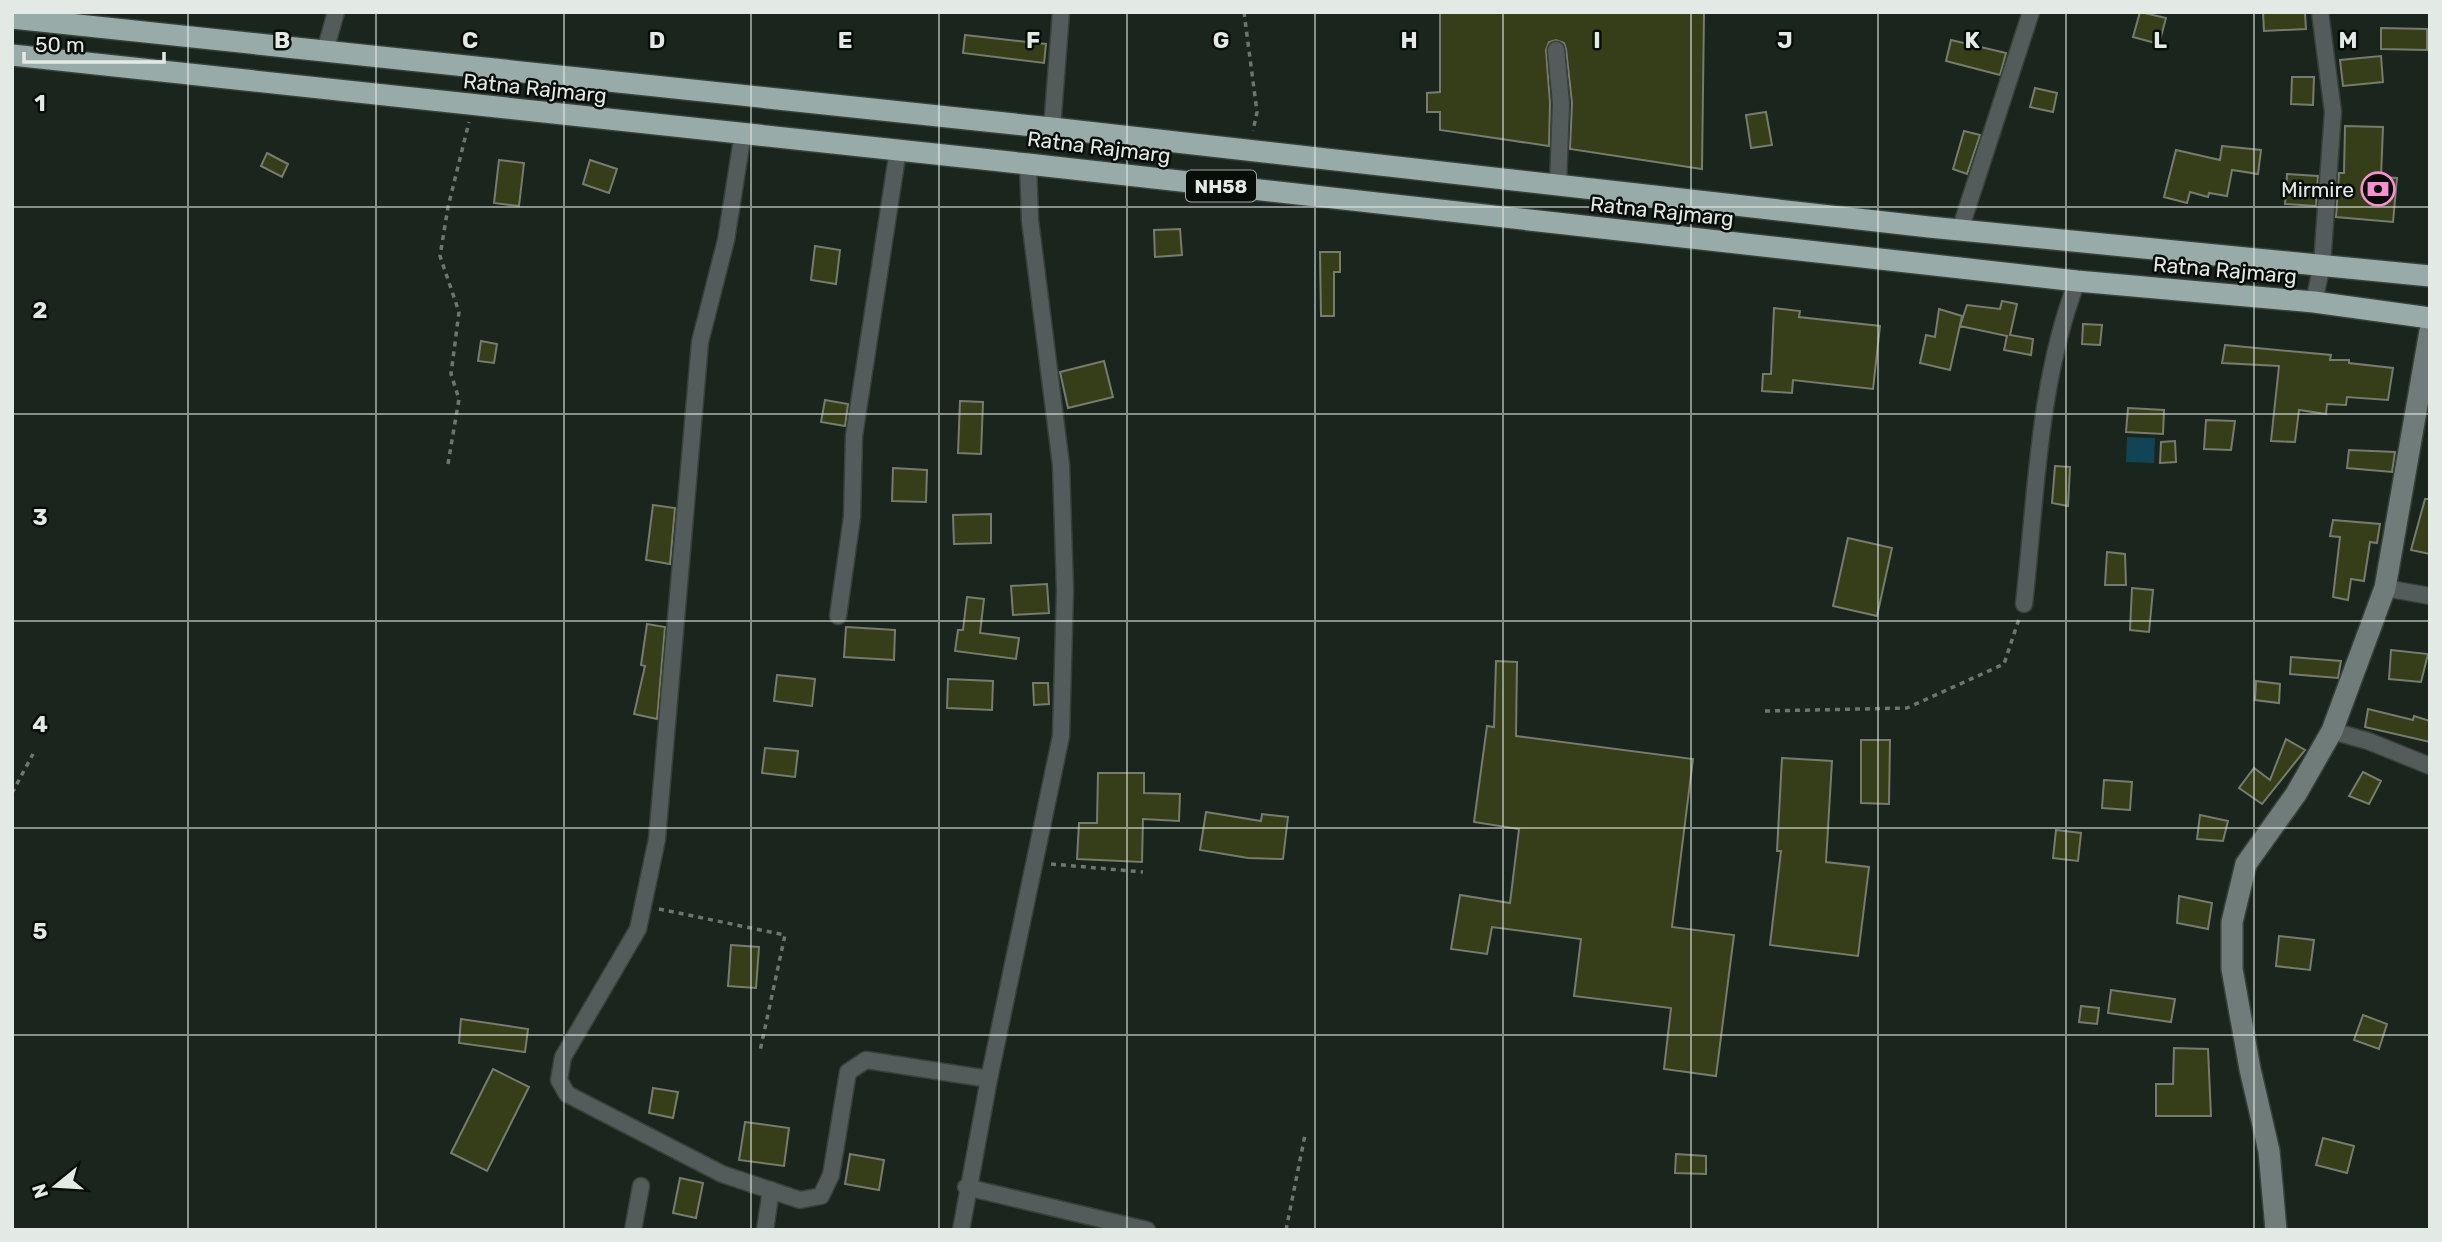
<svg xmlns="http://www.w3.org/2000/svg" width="2442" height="1242" font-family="Rubik,sans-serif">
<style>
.water{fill:#114454}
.building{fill:#353e19;stroke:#777b6d;stroke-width:2}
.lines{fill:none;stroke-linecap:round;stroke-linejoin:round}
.street-casing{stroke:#36413a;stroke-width:19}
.secondary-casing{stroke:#36413a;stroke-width:24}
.highway-casing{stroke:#36413a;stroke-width:24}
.path{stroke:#6c756f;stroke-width:3.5;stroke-dasharray:5 5;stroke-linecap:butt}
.street{stroke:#545b5b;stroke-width:16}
.secondary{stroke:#707c7a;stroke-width:21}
.highway{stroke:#99aba9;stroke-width:21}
.grid{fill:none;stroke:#e3eae5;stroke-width:2;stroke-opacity:0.55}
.labels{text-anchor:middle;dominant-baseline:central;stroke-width:5;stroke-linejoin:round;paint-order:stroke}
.shield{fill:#080d0a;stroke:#a1a8a3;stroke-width:2}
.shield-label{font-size:19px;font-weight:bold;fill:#e3eae5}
.street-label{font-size:21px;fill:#e3eae5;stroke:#080d0a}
.poi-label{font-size:21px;fill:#e3eae5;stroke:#080d0a;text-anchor:end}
.grid-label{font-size:23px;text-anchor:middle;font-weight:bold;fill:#e3eae5;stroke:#080d0a;stroke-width:5;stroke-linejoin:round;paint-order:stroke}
</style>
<rect width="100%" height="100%" fill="#1a251e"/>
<path class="water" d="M2127 437 2155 438 2154 463 2126 462Z"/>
<path class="building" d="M1440 12H1704L1702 169 1570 149 1572 103 1566 49 1564 43 1556 40 1549 42 1546 50 1550 103 1549 146 1440 130V112H1427V93L1440 92Z
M2140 12 2166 18 2159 44 2133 37Z
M2263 12H2305L2306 29 2264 31Z
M2381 28 2427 29V50L2381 49Z
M965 35 1046 44 1044 63 963 53Z
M1951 40 2006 53 2000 75 1946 61Z
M2381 56 2383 82 2343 86 2340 60Z
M2292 77H2314L2313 105 2291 104Z
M2035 88 2057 93 2053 112 2030 107Z
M1766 112 1772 145 1751 148 1746 115Z
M2345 126 2383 127 2381 177 2397 178 2393 222 2336 217 2339 173H2344Z
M1964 131 1980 135 1967 174 1953 169Z
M2222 146 2261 150 2258 174 2232 170 2227 196 2209 193 2208 197 2190 192 2187 203 2164 197 2176 150 2220 160Z
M267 153 288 164 282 177 261 166Z
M499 160 524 163 519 206 494 203Z
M590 160 617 169 609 193 583 184Z
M2287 174 2318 176 2316 206 2285 204Z
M1180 229 1182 255 1155 257 1154 230Z
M815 246 840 250 836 284 811 280Z
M1320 252H1340V272H1334V316H1321Z
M2002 301 2017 304 2010 335 2033 339 2031 355 2004 350 2007 336 1960 326 1967 305 2000 309Z
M1774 308 1800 311 1799 317 1880 326 1873 389 1793 380 1792 393 1762 391 1763 374H1771Z
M1939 309 1962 316 1950 370 1920 363 1926 335 1935 337Z
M2083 324 2102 325 2100 345 2082 344Z
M481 341 497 344 494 363 478 361Z
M2225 345 2331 355 2330 360H2349V363L2393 368 2388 400 2347 397 2346 405 2327 404 2326 414 2299 410 2295 442 2271 441 2279 366 2222 363Z
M1104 361 1113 397 1068 408 1060 372Z
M825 400 848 404 845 426 821 422Z
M960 401 983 402 981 454 958 453Z
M2128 408 2164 410 2163 434 2126 432Z
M2206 420 2235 421 2231 450 2204 449Z
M2175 441 2176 462 2160 463 2161 442Z
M2349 450 2395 452 2392 472 2347 468Z
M2055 466 2070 467 2068 506 2052 503Z
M893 468 927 470 926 502 892 501Z
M2425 499H2430V554L2411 550Z
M653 505 675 508 670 564 646 560Z
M991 514V543L954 544 953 515Z
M2333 520 2380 524 2377 543 2370 542 2364 581 2351 579 2348 600 2333 597 2340 537 2330 536Z
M1848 538 1892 548 1877 616 1833 606Z
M2107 552 2125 554 2126 585H2105Z
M1047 584 1049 613 1013 615 1011 586Z
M2132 588 2153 590 2149 632 2130 630Z
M967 597 984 599 980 633 1019 638 1016 659 955 651 958 630H963Z
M647 624 665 627 657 719 634 714 645 666 641 665Z
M846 627 895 630 894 660 844 657Z
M2391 650 2428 654 2421 682 2389 679Z
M2291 657 2341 661 2338 678 2290 674Z
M1496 661 1517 662 1516 736 1693 759 1672 927 1734 935 1716 1076 1664 1069 1671 1008 1574 996 1581 939 1492 927 1487 954 1451 949 1460 895 1510 903 1519 829 1474 822 1487 726 1494 727Z
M777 675 815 679 812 706 774 701Z
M948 679 993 681 992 710 947 708Z
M2256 681 2280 684 2279 703 2255 700Z
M1033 683H1048L1049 704 1034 705Z
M2368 709 2413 720 2414 716 2430 721V742L2365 727Z
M2286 739 2305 750 2262 804 2239 788 2254 768 2270 780Z
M1861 740H1890L1889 804 1861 803Z
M765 748 798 751 795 777 762 773Z
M1782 758 1832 761 1826 862 1869 867 1858 956 1770 945 1781 851H1777Z
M2363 772 2381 781 2369 804 2349 796Z
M1098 773H1144V793L1180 794 1179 821 1143 819 1142 862 1077 859 1079 823H1097Z
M2104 780 2132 782 2130 810 2102 808Z
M1206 812 1261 821 1262 814 1288 817 1283 859 1248 858 1200 850Z
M2200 815 2228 821 2223 841 2197 839Z
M2056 830 2081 833 2078 861 2053 858Z
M2179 896 2212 903 2208 929 2177 923Z
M2279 936 2314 940 2310 970 2276 966Z
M731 945 759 947 756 988 728 986Z
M2111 990 2175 999 2171 1022 2108 1013Z
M2081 1006 2099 1008 2097 1024 2079 1022Z
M2363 1015 2387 1024 2379 1049 2354 1040Z
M461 1019 528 1029 525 1052 459 1043Z
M2174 1048 2208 1049 2211 1116H2156V1084H2173Z
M493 1069 529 1087 487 1171 451 1153Z
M653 1088 678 1092 673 1118 649 1113Z
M745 1122 789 1128 784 1166 739 1160Z
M2323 1138 2354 1146 2347 1173 2316 1165Z
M850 1154 884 1160 879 1190 845 1184Z
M1676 1154 1706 1156V1174L1675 1173Z
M680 1178 703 1183 696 1218 673 1213Z"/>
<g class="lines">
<defs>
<path id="street" d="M1556 50 1561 103 1558 185
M325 51 336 12
M1052 128 1061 12
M743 133 726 240 700 342 657 839 638 929 563 1057 559 1080 567 1094 722 1174 800 1200 821 1196 831 1175 848 1072 866 1060 989 1079
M1960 230 2031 12
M2314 302 2322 264 2333 112 2320 12
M2385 588 2430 596
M2024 604C2036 498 2038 382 2077 281
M838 616 852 517 854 436 898 150
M2332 731 2368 741 2430 766
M966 1187 1147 1230
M633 1230 641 1186
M765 1230 771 1190
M961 1230 989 1079 1061 736 1065 590 1061 465 1030 220 1028 164"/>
<path id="secondary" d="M2276 1230 2269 1151 2250 1069 2232 969V922L2246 864 2296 794 2332 731 2385 588 2430 331"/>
<path id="highway" d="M12 18 1052 128 1929 227 2430 276
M12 55 1028 164 2077 281 2314 302 2430 318"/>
</defs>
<use href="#street" class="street-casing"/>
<use href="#secondary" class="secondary-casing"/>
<use href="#highway" class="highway-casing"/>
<path class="path" d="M1244 12 1257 112 1253 131
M448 464 459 399 451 374 459 312 440 256 448 207 469 122
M1765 711 1907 708 2004 664 2019 619
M12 793 33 754
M1051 864 1143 872
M659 909 785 935 760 1051
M1286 1230 1305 1135"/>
<use href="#street" class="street"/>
<use href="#secondary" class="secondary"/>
<use href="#highway" class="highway"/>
</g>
<path class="grid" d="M188 12V1230M376 12V1230M564 12V1230M751 12V1230M939 12V1230M1127 12V1230M1315 12V1230M1503 12V1230M1691 12V1230M1878 12V1230M2066 12V1230M2254 12V1230M12 207H2430M12 414H2430M12 621H2430M12 828H2430M12 1035H2430"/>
<defs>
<symbol id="bank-ring" viewBox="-11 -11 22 22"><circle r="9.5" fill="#080d0a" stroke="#f690cf" stroke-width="1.5"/><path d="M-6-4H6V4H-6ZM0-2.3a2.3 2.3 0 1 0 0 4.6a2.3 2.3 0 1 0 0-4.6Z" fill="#f690cf"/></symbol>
</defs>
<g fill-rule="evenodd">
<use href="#bank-ring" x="2359" y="170" width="38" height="38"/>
</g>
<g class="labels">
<rect class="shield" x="1186" y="170.5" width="70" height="31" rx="5"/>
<g class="shield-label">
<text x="1221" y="186">NH58</text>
</g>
<g class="street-label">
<text transform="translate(535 88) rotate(6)">Ratna Rajmarg</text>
<text transform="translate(1099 147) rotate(7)">Ratna Rajmarg</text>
<text transform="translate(1662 211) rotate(6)">Ratna Rajmarg</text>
<text transform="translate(2225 270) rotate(5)">Ratna Rajmarg</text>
</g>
<g class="poi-label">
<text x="2354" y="189">Mirmire</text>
</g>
</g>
<g class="grid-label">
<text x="282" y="48">B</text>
<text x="470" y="48">C</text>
<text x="657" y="48">D</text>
<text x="845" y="48">E</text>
<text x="1033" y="48">F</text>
<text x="1221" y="48">G</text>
<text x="1409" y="48">H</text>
<text x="1597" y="48">I</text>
<text x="1785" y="48">J</text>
<text x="1972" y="48">K</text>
<text x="2160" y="48">L</text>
<text x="2348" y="48">M</text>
<text x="40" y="111">1</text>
<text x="40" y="318">2</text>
<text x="40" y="525">3</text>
<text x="40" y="732">4</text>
<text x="40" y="939">5</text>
</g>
<rect width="2442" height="1242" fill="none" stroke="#e3eae5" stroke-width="28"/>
<g transform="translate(56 1186) rotate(252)" stroke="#080d0a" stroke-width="5" paint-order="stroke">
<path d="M0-5L12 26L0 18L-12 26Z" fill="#e3eae5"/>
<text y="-10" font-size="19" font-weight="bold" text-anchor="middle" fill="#e3eae5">N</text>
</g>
<path d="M24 52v10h140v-10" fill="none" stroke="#e3eae5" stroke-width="3.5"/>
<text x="35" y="52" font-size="21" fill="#e3eae5" stroke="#080d0a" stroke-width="5" paint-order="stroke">50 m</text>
</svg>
